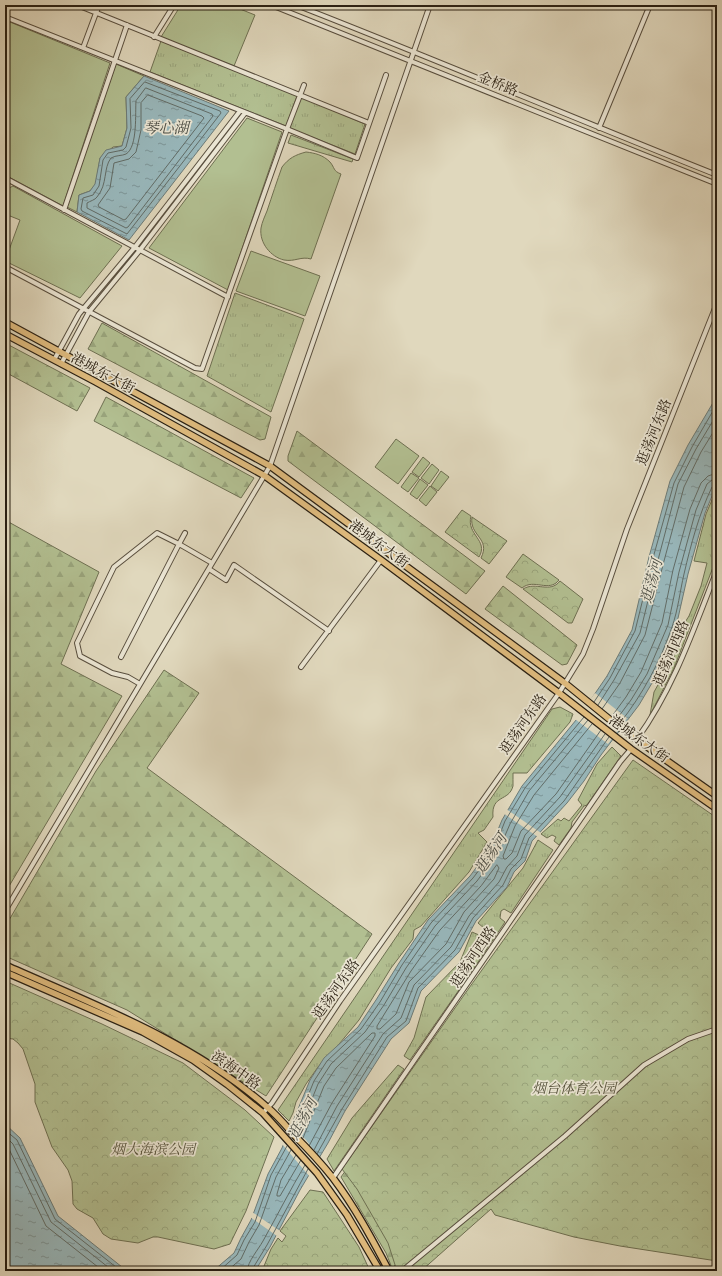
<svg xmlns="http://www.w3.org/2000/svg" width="722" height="1276" font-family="'IM FELL Double Pica','Noto Serif SC',serif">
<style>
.grass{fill:url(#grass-tufts);stroke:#6e7052}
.forest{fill:url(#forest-firs);stroke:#6e7052}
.park{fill:url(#park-crowns);stroke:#6e7052}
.garden{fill:#b2bf91;stroke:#6e7052}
.water{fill:url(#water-ripples);stroke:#6c7b78}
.pier{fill:#e0d8bd}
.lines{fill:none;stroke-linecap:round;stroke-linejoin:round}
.shore{stroke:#616c67;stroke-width:1}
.minor-casing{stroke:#584e3e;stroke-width:6}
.major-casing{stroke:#2a2013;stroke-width:8}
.minor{stroke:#ebe6d4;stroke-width:4}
.major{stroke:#e0bc7e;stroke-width:5.5}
.labels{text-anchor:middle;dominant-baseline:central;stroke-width:3.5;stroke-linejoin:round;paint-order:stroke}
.street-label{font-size:14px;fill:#2a2013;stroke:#ebe6d4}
.park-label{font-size:14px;font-style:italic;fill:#535039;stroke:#ebe6d4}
.water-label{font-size:15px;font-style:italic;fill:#4b4d45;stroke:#ebe6d4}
</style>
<defs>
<pattern id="grass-tufts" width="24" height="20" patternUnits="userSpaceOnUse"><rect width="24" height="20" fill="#b2bf91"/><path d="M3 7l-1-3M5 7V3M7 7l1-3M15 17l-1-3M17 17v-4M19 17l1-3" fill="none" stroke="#99a47c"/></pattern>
<pattern id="forest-firs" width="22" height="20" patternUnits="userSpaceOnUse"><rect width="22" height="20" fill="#b2bf91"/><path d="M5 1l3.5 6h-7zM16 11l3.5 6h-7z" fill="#99a47c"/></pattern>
<pattern id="park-crowns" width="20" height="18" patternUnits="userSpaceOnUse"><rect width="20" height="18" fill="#b2bf91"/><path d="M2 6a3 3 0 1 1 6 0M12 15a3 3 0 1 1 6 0" fill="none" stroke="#99a47c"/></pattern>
<pattern id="water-ripples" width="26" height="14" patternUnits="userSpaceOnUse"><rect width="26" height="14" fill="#98b7bb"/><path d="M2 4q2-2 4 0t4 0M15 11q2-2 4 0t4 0" fill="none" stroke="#7c9497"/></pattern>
</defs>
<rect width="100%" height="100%" fill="#e0d8bd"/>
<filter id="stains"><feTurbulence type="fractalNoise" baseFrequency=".005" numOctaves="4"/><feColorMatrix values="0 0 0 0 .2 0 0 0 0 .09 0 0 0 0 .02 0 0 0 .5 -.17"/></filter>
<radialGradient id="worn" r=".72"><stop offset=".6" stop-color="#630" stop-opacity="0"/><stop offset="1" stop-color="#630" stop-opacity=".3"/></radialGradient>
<path class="grass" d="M161 41 297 96 286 126 150 72Z
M301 97 365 124 355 154 289 128Z
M291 135 353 159 352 162 288 143Z
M235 293 304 319 271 412 207 376Z
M717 488V557L674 668 650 715 654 692 659 683 669 671 674 658 680 630 689 616 701 586 707 563 694 561 706 514Z
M560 707 573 714 570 722 527 773H513C513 777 513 782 513 786 509 802 491 794 493 817L484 830 478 833 487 842 469 872 421 926 414 930 413 939 391 968 359 1020 335 1049 318 1067 306 1084 296 1102 293 1113 289 1121 278 1110 552 709Z
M612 747 621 756 587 805 584 806 572 822 571 828 559 845 554 841 556 837 552 835 547 838 541 834 558 819 561 821 564 818 569 821 582 805 578 800 597 764Z
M538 840 553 850 511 913 504 909 501 911 500 918 505 922 464 983 463 977 467 973 462 969 457 978 461 987 410 1060 404 1056 414 1038 426 997 460 962 472 932 479 935 485 929 478 923 523 868Z
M398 1065 404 1069 334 1171 327 1159 352 1118Z"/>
<path class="forest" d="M102 323 271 417 265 439 260 440 88 349Z
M5 343 90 388 77 411 5 372Z
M106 397 254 478 241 498 94 421Z
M297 431 485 571 466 594 288 461V456Z
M5 520 99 572 61 664 122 696 5 893Z
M503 586 577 645 567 664 562 665 485 609Z
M164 670 199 693 147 768 372 934 266 1096 127 1010 5 956V927L96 771Z
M369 1138 425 1236 392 1268 386 1253 341 1177Z"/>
<path class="park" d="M462 510 471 516C466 535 489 540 479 557L445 532Z
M472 517 507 541 489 564 481 558C491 538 469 536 472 517Z
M523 554 559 580C549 593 534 578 522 588L506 577Z
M560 581 583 599 572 623H568L523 589C536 581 550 594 560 581Z
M633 760 717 818V1261L620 1246 574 1237 495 1215 491 1209 421 1271H397L388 1243 357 1189 342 1169 469 988Z
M5 981 102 1024 183 1063 245 1110 274 1137 246 1211 230 1244 214 1249 158 1237H153L138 1243 111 1239 103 1234 93 1218 77 1209 73 1204 72 1181 68 1170 52 1147 41 1118 35 1102V1084L23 1049 18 1043 13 1039 5 1038Z
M310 1190 323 1192 359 1247 370 1271H262L271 1249 278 1238 282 1242 286 1236 280 1231Z"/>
<path class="garden" d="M181 5H230L255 15 234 66 161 37Z
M5 20 110 63 63 206 5 175Z
M116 64 144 76 126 97 127 128 122 146 113 147 100 158 96 184 90 191 79 195 77 212 67 207Z
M247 118 282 132 228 290 149 248Z
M306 152C315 153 323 155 330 162 335 168 333 171 341 174L311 259C301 256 295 262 284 260 271 257 259 243 261 228 262 222 265 216 267 211 272 196 277 181 282 167 289 158 295 155 306 152Z
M13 186 122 246 80 298 5 261 20 220 5 214V194L7 189Z
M251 251 320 276 305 316 236 291Z
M396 439 419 456 398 484 375 467Z
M423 457 430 463 419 477 412 472Z
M432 464 439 470 429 484 421 478Z
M441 471 449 477 438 491 431 486Z
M411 473 419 478 408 492 401 487Z
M420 479 428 485 417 499 410 494Z
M430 486 437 492 426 506 419 500Z"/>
<path class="water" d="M144 76 229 111 129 240 77 212 79 195 90 191 95 184 100 158 106 150 122 146 127 128 126 97Z
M717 396V484L705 513 688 574 676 627 655 678 639 705 601 755 584 781 567 803 532 841 525 861 514 872 507 887 476 921 459 952 421 991 409 1023 391 1039 345 1111 328 1143 300 1190 270 1247 255 1271H213L234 1253 241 1238 251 1220 268 1174 282 1148 310 1080 324 1058 358 1027 376 1000 399 963 428 920 470 876 490 849 502 820 522 786 581 714 607 676 632 630 649 557 670 481 688 445Z
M5 1124 20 1138 58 1216 127 1271H5Z"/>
<path class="pier" d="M595 693 627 718 608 744 575 719Z
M506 809 541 833 538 837 503 813Z
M290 1124 306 1140 321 1159 310 1177 282 1144Z
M252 1212 280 1231 277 1236 250 1217Z"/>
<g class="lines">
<path class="shore" d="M145 82 220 111 221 113 127 234 82 211 81 209 83 198 93 195 99 186 103 160 108 153 123 150 126 147 131 128 130 99Z
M146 88 212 114 213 116 128 227 126 228 87 208V203C90 201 95 200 97 197 108 184 103 168 111 158 116 155 122 156 126 154 138 147 135 112 136 101Z
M148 95 202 116 204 118 126 219 124 220 99 207 98 205 110 188 114 163 129 159 136 152 141 130V103Z
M594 702 610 678 635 631 653 558 674 483 692 447 717 404
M598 705 614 680 640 633 658 560 678 484 696 449 717 414
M602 709 620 683 645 635 664 561 684 487 701 452 717 426
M612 716 626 697 641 672 662 623 673 570 690 509 701 483 708 476 717 473
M616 720 631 700 647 674 668 625 679 572 696 510 707 484 712 480 717 479
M620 723C643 694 660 662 672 627 678 610 680 591 684 574 691 544 699 514 712 487L717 484
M592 724 534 795 515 826 503 856 504 859H506L512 853 521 831 556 794 601 730
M497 865 499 868 494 879 464 912 446 944 409 982 396 1014 380 1029H377V1026L411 971 440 930 481 886Z
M5 1130 17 1140 55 1219 121 1271
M294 1130 314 1081 327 1061 361 1029 380 1002 402 965 431 923 473 878 493 852 505 821 525 788 584 717
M298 1134 318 1084 331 1064 365 1032 384 1005 406 968 435 926 477 881 497 854 510 824 529 791 588 720
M5 1136 13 1144 51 1222 113 1271
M303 1138 324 1086 336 1068 372 1033H375V1036L332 1103 309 1146
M5 1144 8 1147 46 1226 103 1271
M314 1150 337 1106 383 1034 401 1018 414 985 451 947 469 916 499 882 507 867 517 856 525 835 560 797 605 734
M317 1154 342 1109 387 1037 406 1021 418 988 455 950 473 918 503 885 511 869 521 859 529 838 564 801 609 737
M296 1155 281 1180 277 1194V1196H280L301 1160
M219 1271 237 1255 244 1240 255 1222 271 1175 287 1146
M227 1271 241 1259 249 1242 259 1225 276 1177 291 1150
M247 1271C248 1261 258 1250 263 1241 277 1216 290 1190 305 1165
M252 1271 253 1268 267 1245 308 1169"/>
<defs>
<path id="minor" d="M77 5 369 123
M271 5 717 184
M296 5C437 60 576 119 717 175
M5 17 287 129 202 369 195 368 5 267
M154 37 174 5
M83 48 99 5
M304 85 287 129 357 158 386 75
M599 128 650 5
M5 178 228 297
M64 210 127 25
M54 360 79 314 135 247 240 111
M61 364 89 312 140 250 245 113
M185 533 179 544 212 563
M209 569 226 580 234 565 329 631
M121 657 179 544 157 533 114 567 77 643 80 656 112 673 128 677 140 684
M301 667 381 560
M637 739C674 688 694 628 717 570
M5 911 270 466 430 5
M263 1113 272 1103 340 1001 559 693 583 654 593 629 627 529 717 303
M333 1178 620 762 631 749
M402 1271 565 1136 644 1065 688 1039 717 1029"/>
<path id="major" d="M5 322 270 466 566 684 619 727 717 796
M5 334 96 382 265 476 381 560 559 693 631 749 717 809
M5 965C95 1005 192 1041 267 1107 277 1115 286 1126 294 1135 308 1149 321 1163 333 1178 355 1207 372 1239 389 1271
M5 972 143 1032 193 1060 228 1085 263 1113 317 1173 347 1215 380 1271"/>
</defs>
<use href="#minor" class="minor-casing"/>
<use href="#major" class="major-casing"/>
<use href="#minor" class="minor"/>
<use href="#major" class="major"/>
</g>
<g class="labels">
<g class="street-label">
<text transform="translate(498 84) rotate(22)">金桥路</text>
<text transform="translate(103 373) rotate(28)">港城东大街</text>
<text transform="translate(654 432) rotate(-68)">逛荡河东路</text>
<text transform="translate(379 544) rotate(36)">港城东大街</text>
<text transform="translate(671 653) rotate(-67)">逛荡河西路</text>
<text transform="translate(523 724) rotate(-55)">逛荡河东路</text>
<text transform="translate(639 739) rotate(36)">港城东大街</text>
<text transform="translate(473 957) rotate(-56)">逛荡河西路</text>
<text transform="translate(336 989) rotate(-55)">逛荡河东路</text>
<text transform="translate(236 1070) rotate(35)">滨海中路</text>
</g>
<g class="park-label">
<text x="574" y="1088">烟台体育公园</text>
<text x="153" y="1149">烟大海滨公园</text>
</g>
<g class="water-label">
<text x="166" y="128">琴心湖</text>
<text transform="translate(652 581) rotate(-75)">逛荡河</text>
<text transform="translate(491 854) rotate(-56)">逛荡河</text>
<text transform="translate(303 1119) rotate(-62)">逛荡河</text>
</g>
</g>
<rect width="722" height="1276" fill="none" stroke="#e0d8bd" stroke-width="20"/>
<rect x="6" y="6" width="710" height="1264" fill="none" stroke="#2a2013" stroke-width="2"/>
<rect x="10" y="10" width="702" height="1256" fill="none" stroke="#2a2013"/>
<rect width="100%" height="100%" filter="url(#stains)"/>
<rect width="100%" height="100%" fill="url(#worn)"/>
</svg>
